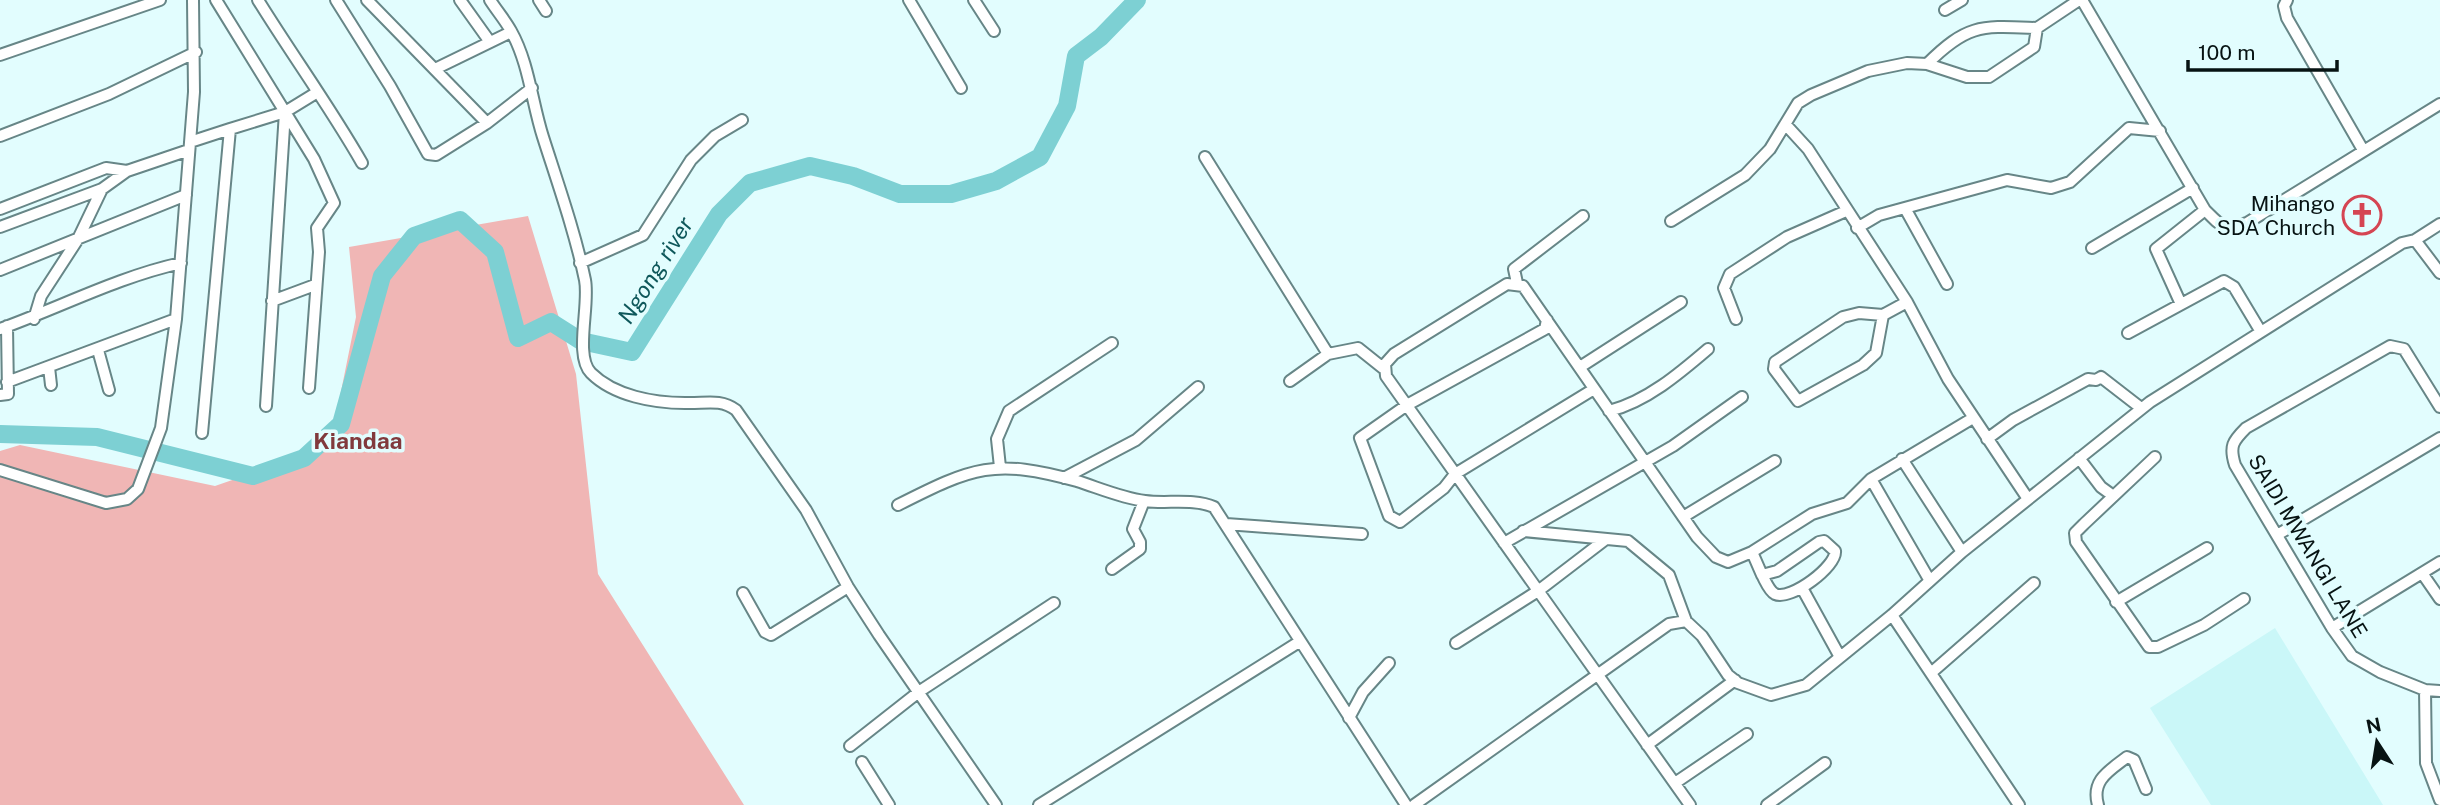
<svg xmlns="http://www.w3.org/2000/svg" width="2440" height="805" font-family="'Public Sans',sans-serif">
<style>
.built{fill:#caf7f8}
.green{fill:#f0b6b5}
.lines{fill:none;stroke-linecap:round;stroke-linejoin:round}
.river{stroke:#7dd0d3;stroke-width:18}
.minor-casing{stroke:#678687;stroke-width:14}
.minor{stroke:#fff;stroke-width:10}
.labels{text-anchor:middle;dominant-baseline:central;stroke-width:7;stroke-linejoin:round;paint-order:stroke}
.poi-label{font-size:21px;fill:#071313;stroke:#e2fdfe;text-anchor:end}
.street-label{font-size:21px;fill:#071313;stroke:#e2fdfe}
.water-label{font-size:23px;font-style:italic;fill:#0f585b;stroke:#e2fdfe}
.neighbourhood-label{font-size:23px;font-weight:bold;fill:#81393c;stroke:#e2fdfe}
</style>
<rect width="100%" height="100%" fill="#e2fdfe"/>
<path class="built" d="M2275 628 2383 805H2211L2150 708Z"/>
<path class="green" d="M528 216 576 374 598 574 744 805H0V451L20 445 215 486 330 446 356 317 349 247Z"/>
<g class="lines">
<path class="river" d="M0 434 97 437 253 476 304 458 341 424 382 276 414 236 460 220 495 252 518 338 551 322 581 341 632 352 719 214 750 183 810 166 853 176 900 194H951L996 181 1040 157 1067 106 1076 56 1101 37 1137 0"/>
<defs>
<path id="minor" d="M216 0 314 159 334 203 317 228 319 252 309 388
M258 0C292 55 330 107 362 163
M336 0 390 86 428 154 436 155 487 123 532 88
M367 0 487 123
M460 0 490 42
M490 0C497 11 505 20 511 31 529 63 532 103 543 137 558 184 575 232 585 280 590 305 574 356 591 373 614 396 654 403 685 403 704 404 720 398 736 410L806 510 848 587 879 635 996 805
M539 0 546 11
M909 0 961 88
M974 0 994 31
M2082 0 2205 210C2222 227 2223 231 2247 223L2440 104
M2287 0 2284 6 2287 18 2363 150
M1945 10 1962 0
M0 55 160 0
M1927 64C1968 23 1982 26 2037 28
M435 69 511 32
M1786 125 1808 149 1907 302 1948 379 2028 499
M0 136 109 94 196 52
M190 142 230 129
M1205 157 1328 354 1358 348 1383 368
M0 209 106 168 127 171
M1906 210 1947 284
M1671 221 1745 175 1770 149 1798 103 1811 95 1868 71 1907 63 1927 64 1967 77H1989L2034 47 2037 28 2079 0
M0 227 102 189 127 171 189 150
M1857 228 1879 215 2007 180 2051 188 2070 182 2129 128 2160 131
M2415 240 2440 224
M2092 248 2193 188
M580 263 643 235 691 160 715 136 742 120
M0 270 186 195
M1517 283 1514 269 1583 216
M272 301 315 285
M2180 302 2156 249 2205 210
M1859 313 1883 315 1876 353 1863 365 1798 401 1774 369 1775 362 1843 317Z
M1883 315 1907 302
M34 319 41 296 78 239 102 189
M1736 319 1724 288 1730 274 1787 237 1846 211
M1547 320 1545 329 1407 405 1360 438 1389 516 1400 522 1444 488 1455 474 1594 389
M0 329C61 307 118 277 181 263
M2128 333 2224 281 2234 287 2261 332
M98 350 109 390
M49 367 51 385
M1580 367 1681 302
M1290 381 1328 354
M7 382 176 319
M0 395 8 394 7 326
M266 406 285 112
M2440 407 2404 349 2390 346 2246 428C2233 441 2229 446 2235 465L2332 628 2352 656 2380 672 2425 690 2440 691
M1609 411C1646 402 1680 373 1708 349
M202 433 230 129 285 112 316 93
M1987 439 2013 420 2088 379 2096 380 2101 377 2141 408
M2155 457 2084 524 2075 533 2076 542 2149 647H2158L2204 625 2244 599
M2079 458 2101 487 2112 495
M1902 459 1962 552
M1000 467 997 439 1009 411 1112 343
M0 470 106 503 127 499 138 489 161 428 176 319 194 92 193 0
M1064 478 1136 440 1198 387
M1871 479 1930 581
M898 505C973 467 994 458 1077 481 1099 488 1122 498 1145 501 1167 504 1193 498 1214 507L1406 805
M1683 517 1775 461
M1226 524 1362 534
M1523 531 1628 541 1669 575 1686 621
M2277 535 2440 438
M1504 543 1673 446 1742 397
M1752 552 1762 575C1765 580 1769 591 1775 594 1791 601 1837 566 1835 551L1824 541 1819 542 1777 571 1762 575
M1112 569 1140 549V542L1133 529 1144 501
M2422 573 2440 599
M1802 588 1840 657
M743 593 765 632 771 635 848 587
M2116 602 2207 548
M1892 615 2019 805
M2332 628 2440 562
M1456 643 1538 591 1606 539
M1931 673 2034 583
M2425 690 2426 763 2440 800
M1349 718 1363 692 1389 663
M1647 745 1735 680
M850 746 920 691 1054 603
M862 762 889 805
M1675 783 1747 734
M1039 805 1299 642
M1414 805 1669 624 1686 621 1702 636 1728 675 1738 683 1771 695 1806 685 1892 615 1962 552 2150 402 2402 243 2415 240 2440 273
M1690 805 1386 376 1385 364 1394 354 1507 284 1523 286 1697 537 1716 557 1728 562 1752 552 1812 514 1847 503 1871 479 1973 418
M1767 805 1825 763
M2098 805C2091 780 2109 771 2127 757L2134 760 2146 789"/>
</defs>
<use href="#minor" class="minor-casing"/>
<use href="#minor" class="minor"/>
</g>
<defs>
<symbol id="church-ring" viewBox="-11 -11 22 22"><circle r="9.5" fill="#e2fdfe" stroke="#d54552" stroke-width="1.5"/><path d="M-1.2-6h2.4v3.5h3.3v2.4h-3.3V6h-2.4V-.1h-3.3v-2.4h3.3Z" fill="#d54552"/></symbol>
</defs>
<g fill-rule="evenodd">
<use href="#church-ring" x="2340" y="193" width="44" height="44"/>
</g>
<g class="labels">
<g class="poi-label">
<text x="2335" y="203">Mihango<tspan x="2335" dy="24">SDA Church</tspan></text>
</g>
<g class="street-label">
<text transform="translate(2308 546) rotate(59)">SAIDI MWANGI LANE</text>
</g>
<g class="water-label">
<text transform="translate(655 270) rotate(-58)">Ngong river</text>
</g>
<g class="neighbourhood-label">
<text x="358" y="440">Kiandaa</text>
</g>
</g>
<g transform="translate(2377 742) rotate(348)" stroke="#e2fdfe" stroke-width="5" paint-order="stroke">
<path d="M0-5L12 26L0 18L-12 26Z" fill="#071313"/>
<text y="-10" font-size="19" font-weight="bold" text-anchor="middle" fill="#071313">N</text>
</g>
<path d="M2188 60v10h149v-10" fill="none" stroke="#071313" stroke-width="3.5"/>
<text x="2198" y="60" font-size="21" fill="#071313" stroke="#e2fdfe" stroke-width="5" paint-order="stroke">100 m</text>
</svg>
